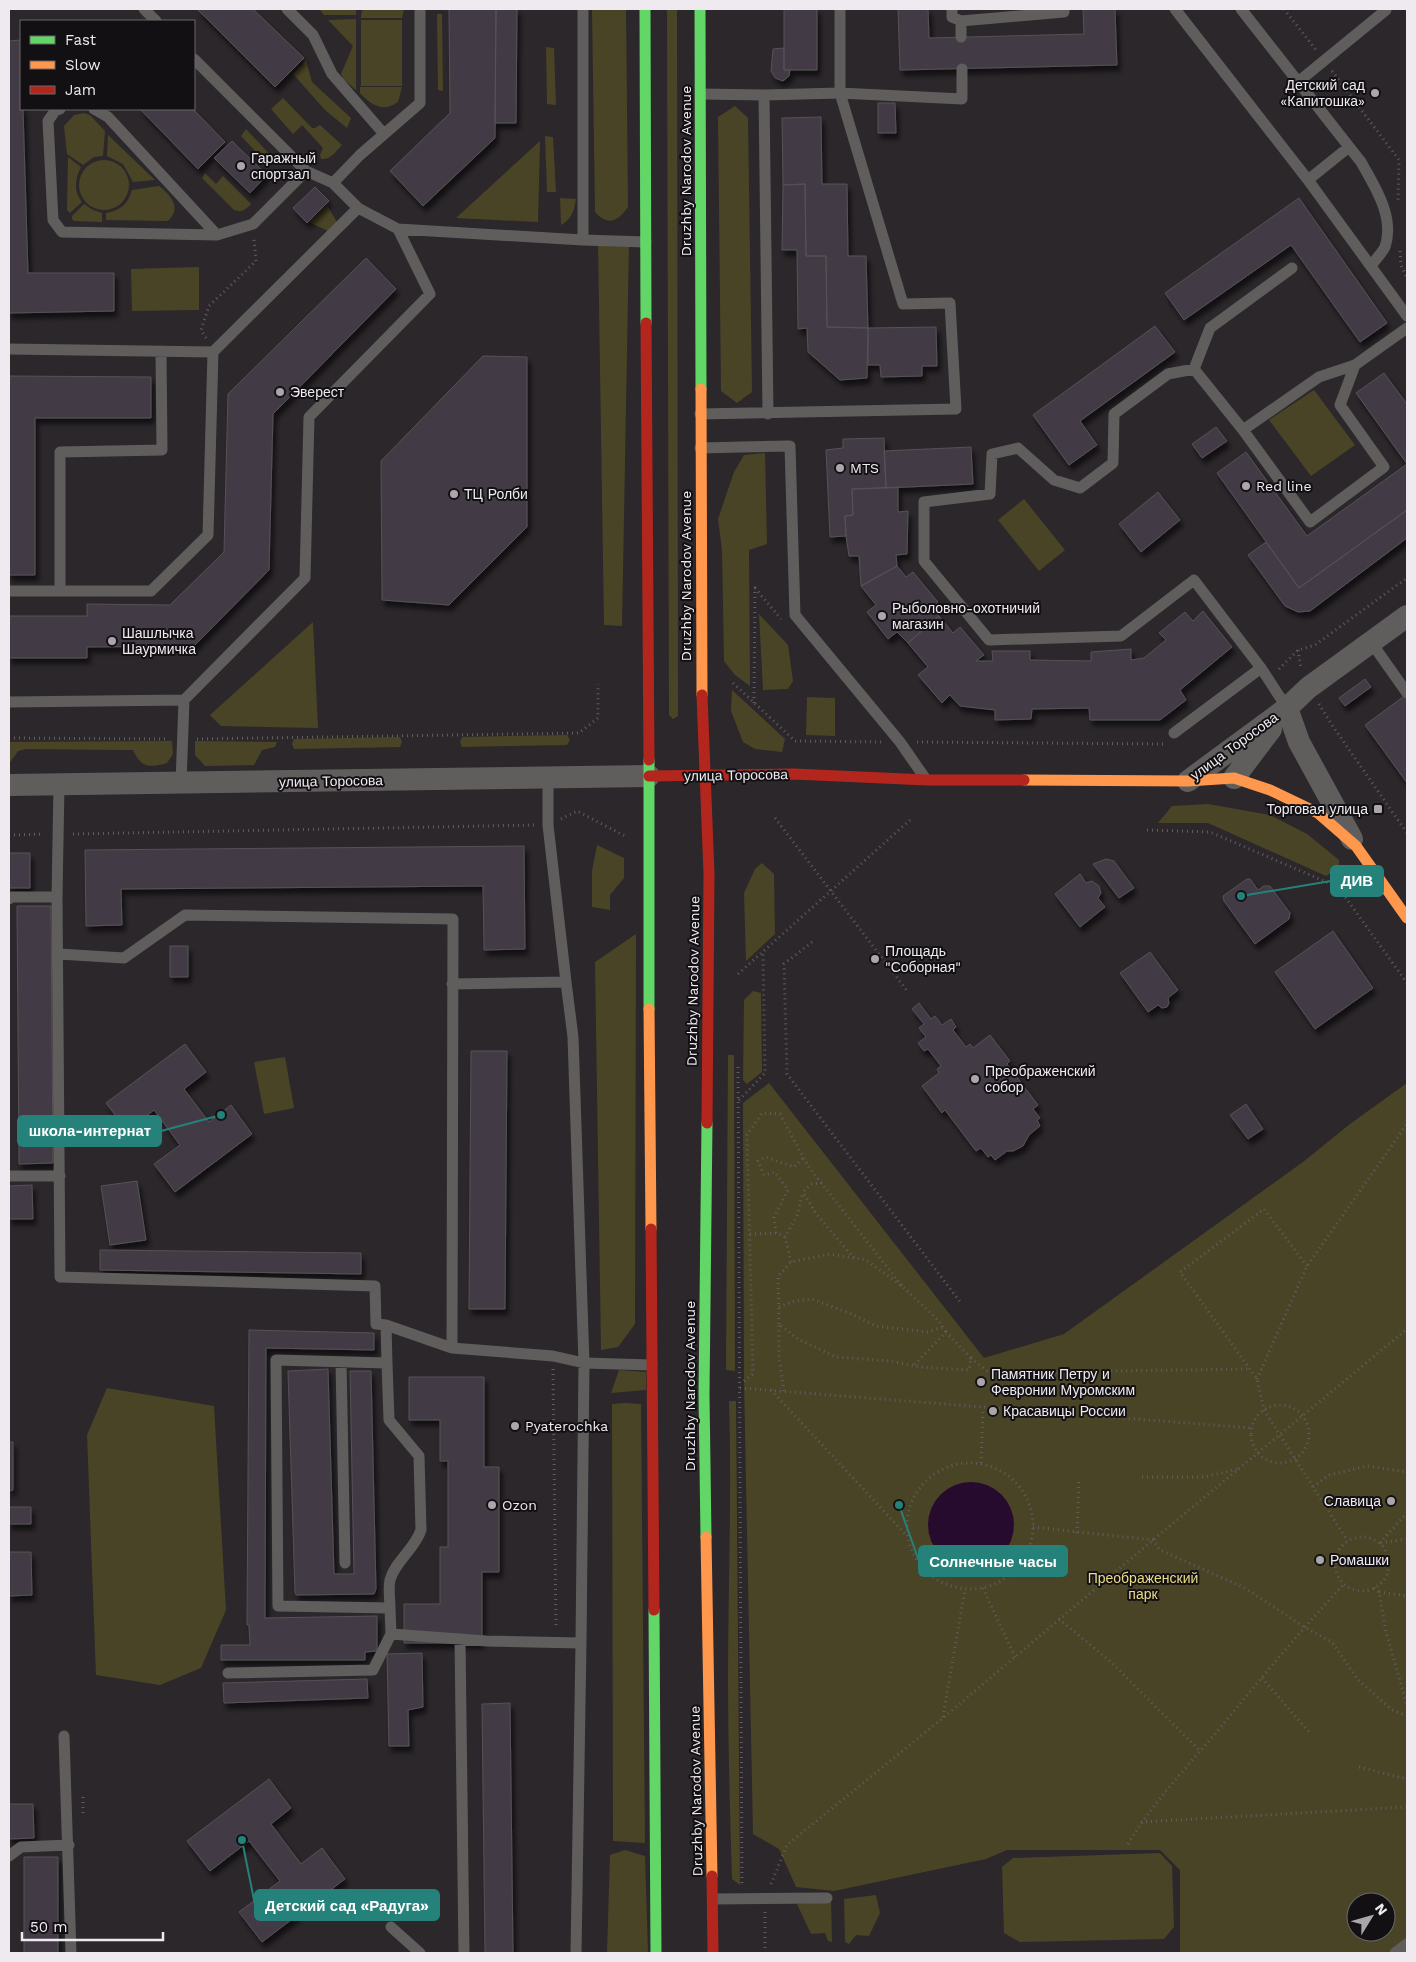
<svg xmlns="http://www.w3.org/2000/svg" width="1416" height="1962" font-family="'Work Sans',sans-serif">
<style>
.green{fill:#4a4426;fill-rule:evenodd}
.water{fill:#270b2e}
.building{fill:#433b45;stroke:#555255;filter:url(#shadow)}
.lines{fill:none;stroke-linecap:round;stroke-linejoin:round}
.path{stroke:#605e5f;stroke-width:3;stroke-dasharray:1 4;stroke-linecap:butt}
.lane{stroke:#5f5e5d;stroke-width:11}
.street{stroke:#5f5e5d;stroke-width:22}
.fast{stroke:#63d668;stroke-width:11}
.slow{stroke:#ff974d;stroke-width:11}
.jam{stroke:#b3261e;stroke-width:11}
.poi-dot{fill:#aaa6ab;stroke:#121013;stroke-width:2}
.labels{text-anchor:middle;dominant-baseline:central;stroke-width:4;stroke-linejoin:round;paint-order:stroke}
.poi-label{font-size:14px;fill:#efeaf0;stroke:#121013;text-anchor:start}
.street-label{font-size:14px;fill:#efeaf0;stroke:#121013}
.park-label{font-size:14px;fill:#ebdc86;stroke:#121013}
.leader{fill:none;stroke:#25827b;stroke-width:2}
.callout-dot{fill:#25827b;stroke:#121013;stroke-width:2}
.callout{fill:#25827b;stroke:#25827b;stroke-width:2}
.callout-label{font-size:15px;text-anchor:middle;font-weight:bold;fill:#fff}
</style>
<defs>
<filter id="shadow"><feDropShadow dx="3" dy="5.5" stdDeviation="2.5" flood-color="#0009"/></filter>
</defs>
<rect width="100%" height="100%" fill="#2b272b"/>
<path class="green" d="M321 9H356V15H324L320 10Z
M362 9H404L402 18H361Z
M592 9H626L628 207C618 222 607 226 595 212Z
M667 9H677L678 716 673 719 669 715Z
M437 14H442L443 91 438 90Z
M356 19V90L343 79 341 74 353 46 328 20Z
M361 20H402V86H361Z
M546 47 554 48 556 105 547 104Z
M306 60 312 82 351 118 347 128 325 110 293 74Z
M360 87H402L398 102C383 113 371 105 360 93Z
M283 98 312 128H315L320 125 342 145C336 151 331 160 321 159L320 155 323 148 302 125 293 134 271 109Z
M735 106 748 118 752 392 737 403 721 391 718 117Z
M84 113 90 115 105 131 103 156 94 157 83 165 67 154 64 126 74 115Z
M246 129 275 160 268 165 241 136Z
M108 135 155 180 133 182 123 164 107 156Z
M545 136 553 137 556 192H547Z
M540 141 538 222 456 218Z
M68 157 81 167C75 179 73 191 82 202L70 213 67 210Z
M79 185a25 25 0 1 1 50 0a25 25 0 1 1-50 0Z
M205 173 216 184 223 176 251 204C245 210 242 213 234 210L202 178Z
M159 186C171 195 182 208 168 221L106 220V213C120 211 128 204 132 190Z
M560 198 576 199C574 211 572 219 561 225Z
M84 204 93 210 102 213V222L74 221 72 219V216Z
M327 205 338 224 330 232 309 222Z
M598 240 629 241 622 626 604 625Z
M199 267V310L132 311 131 269Z
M1314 390 1355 445 1311 476 1269 420Z
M765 453 767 544 749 550 750 686 735 675 724 661 722 550 718 519 734 472 744 455Z
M1024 499 1065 550 1039 571 998 520Z
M759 614 788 645 793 681 788 689 763 690Z
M313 622 318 728 221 726 210 715Z
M732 690 785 739 782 752 755 749 743 742 731 711Z
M807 697 835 698V736L806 735Z
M567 735 570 740 567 745 462 747 460 742 462 737Z
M400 737 402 742 400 747 294 749 292 744 294 739Z
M172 741 173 754 167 763C150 768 141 768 133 750H122L26 749 18 751 9 764V742Z
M195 741 277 742 275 747 262 750 254 765 205 766 195 755Z
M1208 804 1270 815 1307 834 1339 860V868L1326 876 1208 823H1158L1172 806Z
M597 845 624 858V878L610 895V910L592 907V871Z
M762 863 774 874 775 934 746 961 744 893 755 869Z
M636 934 635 1324 618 1347 601 1350 595 962Z
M753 991 761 993 762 1072 747 1084 743 1080 744 1000Z
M728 1055H734L735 1371 726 1370Z
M285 1057 294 1108 264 1114 254 1062Z
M769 1083 984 1358 1064 1334 1303 1162 1350 1124 1407 1083V1953H1180V1870L1160 1850H1007L986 1859 834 1891 796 1887 779 1849 753 1834 744 1381 743 1103ZM1356 1902H1386V1932H1356Z
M619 1370 646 1372V1390L611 1393Z
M107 1388 214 1406 226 1610 201 1668 160 1685 96 1675 87 1435Z
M729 1401H736L740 1885 732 1879C730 1813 728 1747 728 1681 728 1588 732 1495 729 1401Z
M626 1403 641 1404 645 1843 613 1841 612 1404Z
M625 1850 645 1856 648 1953H607L610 1855Z
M1160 1853 1172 1866 1174 1927 1164 1939 1020 1942 1004 1933 1002 1867 1013 1858Z
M876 1895 880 1913 869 1936 856 1935 849 1944 845 1942 844 1899Z
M831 1901 832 1942 828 1941 825 1933 811 1934 797 1904Z"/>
<path class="water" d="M928 1525a43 43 0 1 1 86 0a43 43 0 1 1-86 0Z"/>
<path class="building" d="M197 9H253L304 58 275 87Z
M449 9H496L495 138 423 206 390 171 450 113Z
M496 9H517L516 123H495Z
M784 9H817V70H784Z
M898 9H928L929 38 1084 34 1083 9H1115L1117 65 900 70Z
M21 40V109H23L28 273H114V311L9 313V41Z
M784 48V70H790L789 76 783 81 775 78 771 71 773 49Z
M878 103H895L896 133H878Z
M140 109H193L225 142 198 169Z
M821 117 822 184H847L848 256H866L868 328 827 327 826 256H806L805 184 783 185 782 118Z
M232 141 267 175 250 193 214 158Z
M805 184 806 256H826L827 327 868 328 867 378 840 380 808 352 807 328 798 329 797 250H782L783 185Z
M315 187 329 201 307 223 293 208Z
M1299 198 1387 323 1360 342 1291 245 1184 320 1165 293Z
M366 258 396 289 273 414 269 570 194 646 87 647V658H9V616H87V604L170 605 224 552 228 394Z
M1155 326 1175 352 1080 421 1097 445 1069 465 1033 415Z
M936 327 937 366H922V376L881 377 880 365H868V328Z
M483 356 527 357V527L449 605 382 600 381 461Z
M1384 373 1407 404V510L1299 588 1217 473 1246 452 1307 536 1407 464 1356 393Z
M9 376 151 377V418H35V575H9Z
M1216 427 1227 441 1202 458 1192 444Z
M884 438 886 488 852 489 853 515 845 516 846 536 830 537 826 450 843 448V439Z
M971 447 973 484 886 488 884 451Z
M898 487V512L908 511 907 554 896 555 897 566 861 586 859 556H849L846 536 845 516 853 515 852 489Z
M1158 492 1180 520 1141 552 1119 524Z
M1407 510V538L1310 611 1298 612 1285 606 1248 555 1266 542 1299 588Z
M897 566 906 577 913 572 938 602 932 608 939 616 908 643 897 632 888 639 867 612 876 605 861 586Z
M1203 611 1232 647 1180 690 1186 700 1160 720H1090L1089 708 1032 709 1031 719 995 720V710L960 706 950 695 942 703 918 675 928 667 908 643 939 616 953 633 960 627 984 655 976 661H993L992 651H1030V660L1091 661V652L1131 649V660L1144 658 1166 640 1159 633 1185 612 1193 621Z
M1365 679 1371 687 1345 706 1339 698Z
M1407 694V783L1365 725Z
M524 846 525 949 484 950 483 886 121 889 122 925 86 926 85 850Z
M9 853H30V888H9Z
M1106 859 1114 861 1134 888 1119 898 1093 864Z
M1080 874 1086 883 1092 881 1099 886 1101 893 1098 898 1105 907 1080 927 1055 894Z
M1247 879H1250L1258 890 1264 886H1270L1290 913 1289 919 1255 944 1224 901 1223 896Z
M17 906H51L53 1163 19 1164Z
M1333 931 1373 988 1315 1029 1275 972Z
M170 946H188V977H170Z
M1150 952 1178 990 1168 998 1169 1003 1167 1007 1162 1008 1158 1005 1148 1012 1120 973Z
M919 1003 931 1019 935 1016 942 1025 951 1019 956 1027 953 1030 966 1047 970 1044 973 1048 990 1035 1010 1061 1007 1064 1038 1105 1033 1109 1040 1118 1037 1120 1040 1126 1029 1135 1023 1146 1013 1151H1007L995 1160 991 1155 988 1157 981 1148 976 1151 945 1110 942 1113 922 1086 939 1073 937 1069 941 1066 928 1049 924 1051 918 1043 926 1037 919 1028 924 1024 912 1009Z
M185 1044 206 1072 184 1089 209 1122 231 1105 252 1134 175 1192 154 1164 180 1145 154 1110 127 1131 106 1103Z
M471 1051H507L505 1309H469Z
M1246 1104 1263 1129 1248 1139 1230 1115Z
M137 1181 146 1240 110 1245 101 1186Z
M32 1185 33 1219H9V1186Z
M100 1250 361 1253V1274L100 1270Z
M249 1330 374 1333V1350L266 1348 265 1618 377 1616V1651L365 1652V1660H221V1645H250L249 1625H247Z
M328 1369 334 1574H354L350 1371H371L376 1589 374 1594 296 1595 295 1592 288 1371Z
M409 1377H484V1467H499V1572H482V1643H404V1604H440V1547H448V1461H440V1420H409Z
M9 1442H13V1490L9 1491Z
M9 1507H31V1524H9Z
M9 1552H31L32 1595 9 1596Z
M422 1653 423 1707 408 1710 409 1746H389L387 1654Z
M367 1679 368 1698 224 1703 223 1683Z
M510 1703 513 1953H485L482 1704Z
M269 1779 291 1808 271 1824 301 1864 322 1848 345 1879 262 1942 239 1912 280 1881 249 1841 210 1871 187 1841Z
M9 1804H33L34 1838 9 1839Z
M24 1857H58V1953H24Z"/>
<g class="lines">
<path class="path" d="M1284 9 1316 50
M1332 71 1399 160 1398 200
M1400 251 1401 265 1407 278
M206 338 201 330 209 306 256 261 254 239
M1298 650 1301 668
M1279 669 1298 650 1315 645 1407 578
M733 683 795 741 882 742
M754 703 755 588 781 619
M1319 704 1332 725 1407 833
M9 738 168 739
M197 739 579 733 598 718V684
M917 742 1164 744
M775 818 908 992
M561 819 577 811 625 836
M1147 830 1210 832 1338 887 1407 983
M73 834 534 825
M9 835 44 834
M812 942 784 964 787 1074 961 1303
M738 974 910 820
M738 1067 742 1886
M739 1100 765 1073 763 952
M822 1183 811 1184 803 1192 817 1215 854 1258
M750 1234 776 1233
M785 1237 776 1233 774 1217 788 1190 775 1172 764 1175 758 1161 765 1157 794 1167 804 1157
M791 1262 785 1237 797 1216 803 1192
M1307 1266 1264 1209 1180 1272 1257 1379 1264 1410 1347 1540
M779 1307 794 1301 811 1299 847 1312 876 1326 927 1332 943 1327
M779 1324 778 1276 791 1262 830 1254 866 1260 902 1286 938 1320 946 1332
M971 1358 987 1371 1029 1374 1108 1371 1250 1369
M553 1369 556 1628
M1257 1379 1307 1266 1407 1124
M744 1381 753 1374 747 1135 762 1113 780 1114 808 1166 902 1286
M740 1388 1251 1428
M771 1390 907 1536
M784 1391 779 1358V1324L798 1339 836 1357 889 1361 920 1367 969 1370 971 1358 946 1332 913 1366
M1251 1434a29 29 0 1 1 58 0a29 29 0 1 1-58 0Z
M907 1526a63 63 0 1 1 126 0a63 63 0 1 1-126 0Z
M981 1463 983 1408
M1142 1477H1205L1237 1469
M1313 1487 1329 1475 1367 1466 1407 1472
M1033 1527 1153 1540 1160 1550 1245 1588 1304 1627 1332 1642 1358 1680 1391 1709 1407 1716
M1077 1533 1079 1478
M1335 1564a27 27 0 1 1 54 0a27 27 0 1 1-54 0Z
M1380 1543 1407 1513
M1381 1543 1407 1539
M983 1588 1015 1657
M1374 1588 1379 1592 1386 1632 1407 1705
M1379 1592 1407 1596
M1059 1619 1111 1662 1200 1751
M1262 1678 1309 1732
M943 1717 965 1589
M1359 1767 1407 1779
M83 1797V1813
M1141 1822 1407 1807
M1128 1844C1152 1804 1185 1769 1215 1734 1257 1683 1299 1632 1344 1584
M771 1884 787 1845 943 1718 1153 1540 1407 1329
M765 1912V1953"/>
<path class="lane" d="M144 9 156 21
M287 9 313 35 332 74 384 134
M952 9V17L961 21 1064 12V9
M1175 9 1308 180 1407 316
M1241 9 1361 162C1375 187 1395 217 1385 247 1382 253 1375 260 1371 266
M961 21V37
M194 59 306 171 333 183 358 208
M1298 82 1386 10
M701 94 764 95 840 93V9
M764 95 768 414
M60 109 55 111 48 121 53 220 62 232 217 235 253 224 306 171
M94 109 108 117 217 235
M1308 180 1349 147
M333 183 360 155 420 103V9
M583 240V9
M9 349 213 352 208 535 151 591H9
M213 352 358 208 398 229
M1194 369 1210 328 1292 268
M700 414 956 409 950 303 903 304 840 93 962 99V69
M1243 430 1310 522 1384 467 1340 405 1355 365
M700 448 790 446 795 615 900 742 925 778
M60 591V452L162 450 161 351
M1371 642 1407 693
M9 702 184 700
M1287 708 1261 668 1194 580 1121 636 989 640 924 561V502L990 494 992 454 1018 448 1054 480 1080 488 1113 463 1114 414 1168 374 1194 369 1243 430 1319 377 1355 365 1407 328
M1174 733 1261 668
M181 784 184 700 305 578 309 417 430 294 398 229 583 240 646 242
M59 785 57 897 60 1277 375 1286 376 1324 386 1325 452 1348 553 1356 584 1363 652 1365
M9 899 12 897H57
M59 954 124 958 185 915 453 919 452 1348
M452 984 566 982 548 825V777
M9 1176H60
M386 1325 387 1363 276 1360 278 1606 390 1608 391 1634 486 1641 581 1643 584 1363 573 1037 566 982
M341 1362 345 1563
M387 1363 389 1420 419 1456 421 1530C415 1549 395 1561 390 1580 388 1588 390 1599 390 1608
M460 1639 464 1953
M228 1673 373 1670 391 1634
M64 1736 71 1953
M9 1856 21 1847 69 1845
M713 1899 827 1898
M391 1927 420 1953
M576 1953 581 1643
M1395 1953 1407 1944"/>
<path class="street" d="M1287 708 1299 742 1352 839
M1234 778 1271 729
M1188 781 1287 708 1308 688 1407 616
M9 785 649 776"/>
<path class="fast" d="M645 9 646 323
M700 9 701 389
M649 760V1009
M706 1537 704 1394 707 1123
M654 1610 656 1953"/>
<path class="slow" d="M701 389 702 695
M1024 780 1188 781 1234 778 1270 790 1318 813 1356 846 1407 918
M649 1009 651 1229
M706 1537 712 1876"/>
<path class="jam" d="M646 323 649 760
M702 695 709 874 707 1123
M649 776 794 774 927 780H1024
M651 1229 654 1610
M712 1876 713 1953"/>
</g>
<g class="poi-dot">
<circle cx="1375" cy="93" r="5"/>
<circle cx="241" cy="166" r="5"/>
<circle cx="280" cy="392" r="5"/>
<circle cx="840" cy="468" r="5"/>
<circle cx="1246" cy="486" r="5"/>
<circle cx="454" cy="494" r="5"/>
<circle cx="882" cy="616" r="5"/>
<circle cx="112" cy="641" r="5"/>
<rect x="1373" y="804" width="10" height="10" rx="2.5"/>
<circle cx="875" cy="959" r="5"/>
<circle cx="975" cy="1079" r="5"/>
<circle cx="981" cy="1382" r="5"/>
<circle cx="993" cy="1411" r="5"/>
<circle cx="515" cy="1426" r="5"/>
<circle cx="1391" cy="1501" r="5"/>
<circle cx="492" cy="1505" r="5"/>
<circle cx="1320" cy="1560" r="5"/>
</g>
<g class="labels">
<g class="poi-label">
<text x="1365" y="85" text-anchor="end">Детский сад<tspan x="1365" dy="16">«Капитошка»</tspan></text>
<text x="251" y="158">Гаражный<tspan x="251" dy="16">спортзал</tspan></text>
<text x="290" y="392">Эверест</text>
<text x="850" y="468">MTS</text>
<text x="1256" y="486">Red line</text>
<text x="464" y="494">ТЦ Ролби</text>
<text x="892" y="608">Рыболовно-охотничий<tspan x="892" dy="16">магазин</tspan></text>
<text x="122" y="633">Шашлычка<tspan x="122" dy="16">Шаурмичка</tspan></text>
<text x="1368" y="809" text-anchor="end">Торговая улица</text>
<text x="885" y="951">Площадь<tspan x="885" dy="16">"Соборная"</tspan></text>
<text x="985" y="1071">Преображенский<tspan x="985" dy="16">собор</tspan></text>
<text x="991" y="1374">Памятник Петру и<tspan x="991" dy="16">Февронии Муромским</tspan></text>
<text x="1003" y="1411">Красавицы России</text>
<text x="525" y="1426">Pyaterochka</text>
<text x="1381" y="1501" text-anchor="end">Славица</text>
<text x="502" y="1505">Ozon</text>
<text x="1330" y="1560">Ромашки</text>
</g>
<g class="street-label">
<text transform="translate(686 171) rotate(-90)">Druzhby Narodov Avenue</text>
<text transform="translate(686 576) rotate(-90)">Druzhby Narodov Avenue</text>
<text transform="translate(1234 746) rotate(-36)">улица Торосова</text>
<text transform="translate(736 775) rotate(-1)">улица Торосова</text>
<text transform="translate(331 781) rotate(-1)">улица Торосова</text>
<text transform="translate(693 981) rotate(-89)">Druzhby Narodov Avenue</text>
<text transform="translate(690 1386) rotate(-90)">Druzhby Narodov Avenue</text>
<text transform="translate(696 1791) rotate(-91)">Druzhby Narodov Avenue</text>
</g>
<g class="park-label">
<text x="1143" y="1578">Преображенский<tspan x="1143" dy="16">парк</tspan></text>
</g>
</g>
<path class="leader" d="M1241 896L1331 881M221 1115L161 1131M899 1505L919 1561M242 1840L255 1905"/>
<g class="callout-dot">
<circle cx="1241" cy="896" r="5"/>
<circle cx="221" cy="1115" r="5"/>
<circle cx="899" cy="1505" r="5"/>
<circle cx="242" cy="1840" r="5"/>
</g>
<g class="callout">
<rect x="1331" y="866" width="52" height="30" rx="5"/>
<rect x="18" y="1116" width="143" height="30" rx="5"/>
<rect x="919" y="1546" width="148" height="30" rx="5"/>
<rect x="255" y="1890" width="184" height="30" rx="5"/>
</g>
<g class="callout-label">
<text x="1357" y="886">ДИВ</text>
<text x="90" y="1136">школа-интернат</text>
<text x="993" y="1567">Солнечные часы</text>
<text x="347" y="1911">Детский сад «Радуга»</text>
</g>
<rect width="1416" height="1962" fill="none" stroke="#efeaf0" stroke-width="20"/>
<rect x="20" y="20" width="175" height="90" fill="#121013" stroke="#6a676b"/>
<rect x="30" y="36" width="25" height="8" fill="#63d668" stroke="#6a676b"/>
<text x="65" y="45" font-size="15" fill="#efeaf0">Fast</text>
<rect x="30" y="61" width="25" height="8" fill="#ff974d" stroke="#6a676b"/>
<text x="65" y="70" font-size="15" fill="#efeaf0">Slow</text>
<rect x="30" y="86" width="25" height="8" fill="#b3261e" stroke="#6a676b"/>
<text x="65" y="95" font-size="15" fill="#efeaf0">Jam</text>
<g transform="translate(1371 1917) rotate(53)"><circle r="24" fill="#121013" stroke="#6a676b"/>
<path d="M0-4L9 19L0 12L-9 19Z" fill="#aaa6ab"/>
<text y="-8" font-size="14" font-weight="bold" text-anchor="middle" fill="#efeaf0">N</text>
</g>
<path d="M22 1932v8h141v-8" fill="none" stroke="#efeaf0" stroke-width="2.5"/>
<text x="30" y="1932" font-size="15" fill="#efeaf0" stroke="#121013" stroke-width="4" paint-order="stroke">50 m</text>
</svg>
